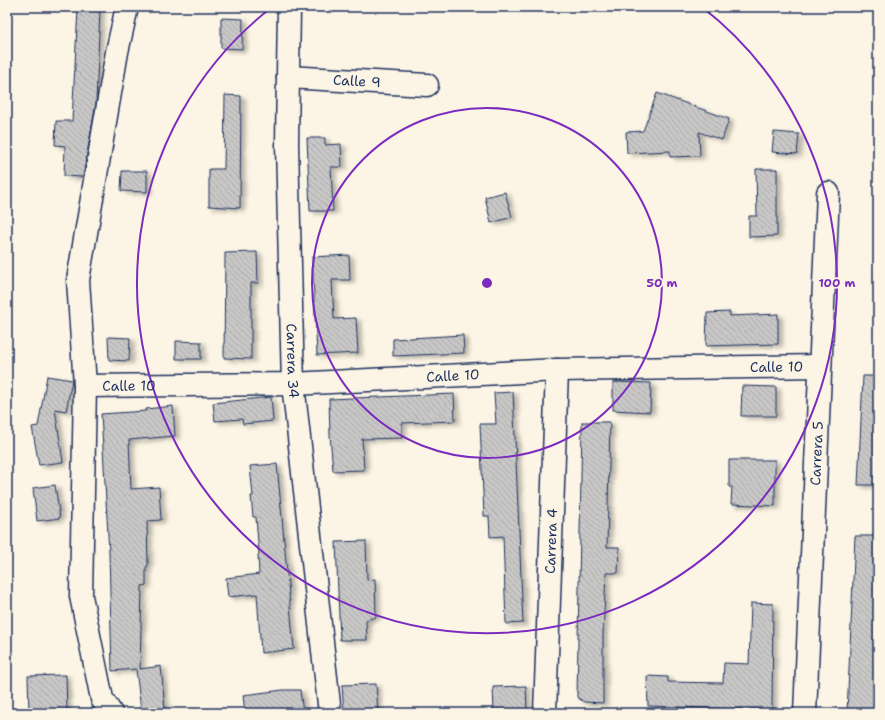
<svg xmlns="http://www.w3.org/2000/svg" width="885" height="720" font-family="'Shantell Sans',sans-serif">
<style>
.building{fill:url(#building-back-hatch);stroke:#1b2f5e;filter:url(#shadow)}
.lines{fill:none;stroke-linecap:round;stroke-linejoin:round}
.minor-casing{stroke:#1b2f5e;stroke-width:25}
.minor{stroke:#fcf5e5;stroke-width:22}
.ring{fill:none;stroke:#7b2cbf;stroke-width:2}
.labels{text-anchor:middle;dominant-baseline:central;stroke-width:3.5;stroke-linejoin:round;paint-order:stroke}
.street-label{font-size:14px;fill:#1b2f5e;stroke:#fcf5e5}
.centre{fill:#7b2cbf;stroke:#fcf5e5;stroke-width:2}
.ring-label{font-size:12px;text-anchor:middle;font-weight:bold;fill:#7b2cbf;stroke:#fcf5e5;stroke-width:3.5;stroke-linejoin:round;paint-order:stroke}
</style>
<defs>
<pattern id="building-back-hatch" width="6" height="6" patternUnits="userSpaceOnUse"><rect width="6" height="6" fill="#c8c7c6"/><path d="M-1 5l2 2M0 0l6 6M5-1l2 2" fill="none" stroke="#ababac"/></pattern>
<filter id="shadow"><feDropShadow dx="4.5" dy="2.5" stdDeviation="2" flood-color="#0004"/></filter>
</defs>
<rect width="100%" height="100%" fill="#fcf5e5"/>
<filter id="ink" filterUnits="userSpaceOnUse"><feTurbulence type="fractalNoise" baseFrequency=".025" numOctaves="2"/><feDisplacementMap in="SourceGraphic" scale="8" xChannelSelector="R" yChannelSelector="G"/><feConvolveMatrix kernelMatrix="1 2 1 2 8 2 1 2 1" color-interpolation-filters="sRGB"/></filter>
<g filter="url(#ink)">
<path class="building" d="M78 8 100 9 96 103 83 177 64 176 65 146 55 145 56 121H72Z
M221 18 243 19 242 49 221 48Z
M657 93 729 119 722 140 699 132 700 156 670 157V151L627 153 626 132 643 131Z
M225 95 241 96 240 208 209 206V169H224Z
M774 132 799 134 797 154 772 152Z
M307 138H325V145L341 144 342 167H331L333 211H310Z
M756 169H777V236L749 237V216H757Z
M122 171H147V192L121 191Z
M505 192 512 217 491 223 485 197Z
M257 252 258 283H251V359L224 358 225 253Z
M349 255 350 280H332L334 319 356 318 358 353 317 355 312 257Z
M730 312V316L778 314V344L706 346 707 313Z
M463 335 464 353 393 356V339Z
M108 337 130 338 129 361 109 360Z
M176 341 201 342V359H176Z
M47 376 72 380 66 411 55 409 63 462 39 465 32 427 38 426Z
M863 376H878V485H858Z
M613 382 651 383 650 412 613 410Z
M742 386 776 387V416H741Z
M513 392 523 623 506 624 503 536 490 537 489 516H484L480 424H496L494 393Z
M454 394 455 421 402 423V438L362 439 364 470 333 471 330 435 329 399Z
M271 397 273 421 243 424 242 419 215 421 213 403Z
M173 406 175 436 129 440 131 489 159 487 161 520 147 521 148 566 146 567V585L142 586 140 669 161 666 165 709 141 711 136 669 112 671 109 552 101 414 146 411V409Z
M582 422H610L607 547H619L618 573H606L603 633V703L584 702 577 697Z
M729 460H775V506L731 504 732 487H729Z
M277 464 294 649 261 653 257 594 228 597 226 578 259 574 258 555H259L256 517H253L251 496H253L250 466Z
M55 485 60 518 37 521 33 488Z
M855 536H876L875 572H878V637L875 713H847Z
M366 541 367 580 375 579 376 617 366 620 367 640H340L336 542Z
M751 603 773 604 772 710 648 706 647 676 668 677V682L723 683 724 663 749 664Z
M66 675 67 713H29L28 676Z
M376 684 378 713H344L342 685Z
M526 686 527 713H494L493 687Z
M283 690H300L303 713H245L243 695Z"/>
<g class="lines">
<defs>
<g id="minor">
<path id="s1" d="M289 7 287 144 293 384 330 713"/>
<path id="s2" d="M288 77 427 85"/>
<path id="s3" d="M85 386 293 384 557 370 820 366"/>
<path d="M111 713 102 699 81 596 85 386 78 280 117 52 127 7"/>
<path id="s4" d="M545 713 557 370"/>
<path id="s5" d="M805 713 828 193"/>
</g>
</defs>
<use href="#minor" class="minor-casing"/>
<use href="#minor" class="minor"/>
</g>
</g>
<g class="ring">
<circle cx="487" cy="283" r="175"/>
<path d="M702 7A350 350 0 1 1 272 7"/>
</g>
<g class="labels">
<g class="street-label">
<text stroke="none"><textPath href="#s2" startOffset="69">Calle 9</textPath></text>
<text stroke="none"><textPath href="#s1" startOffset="354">Carrera 34</textPath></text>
<text stroke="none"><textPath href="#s3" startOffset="692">Calle 10</textPath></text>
<text stroke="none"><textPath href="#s3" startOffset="368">Calle 10</textPath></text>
<text stroke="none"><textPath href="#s3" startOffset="44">Calle 10</textPath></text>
<text stroke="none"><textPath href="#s5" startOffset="260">Carrera 5</textPath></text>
<text stroke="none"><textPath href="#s4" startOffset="172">Carrera 4</textPath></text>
</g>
</g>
<circle cx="487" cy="283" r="6" class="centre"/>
<g class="ring-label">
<text x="662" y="287">50 m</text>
<text x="837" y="287">100 m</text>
</g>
<rect width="885" height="720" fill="none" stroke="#fcf5e5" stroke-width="24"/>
<rect x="12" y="12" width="861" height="696" fill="none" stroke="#1b2f5e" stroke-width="1.5" filter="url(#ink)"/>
</svg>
